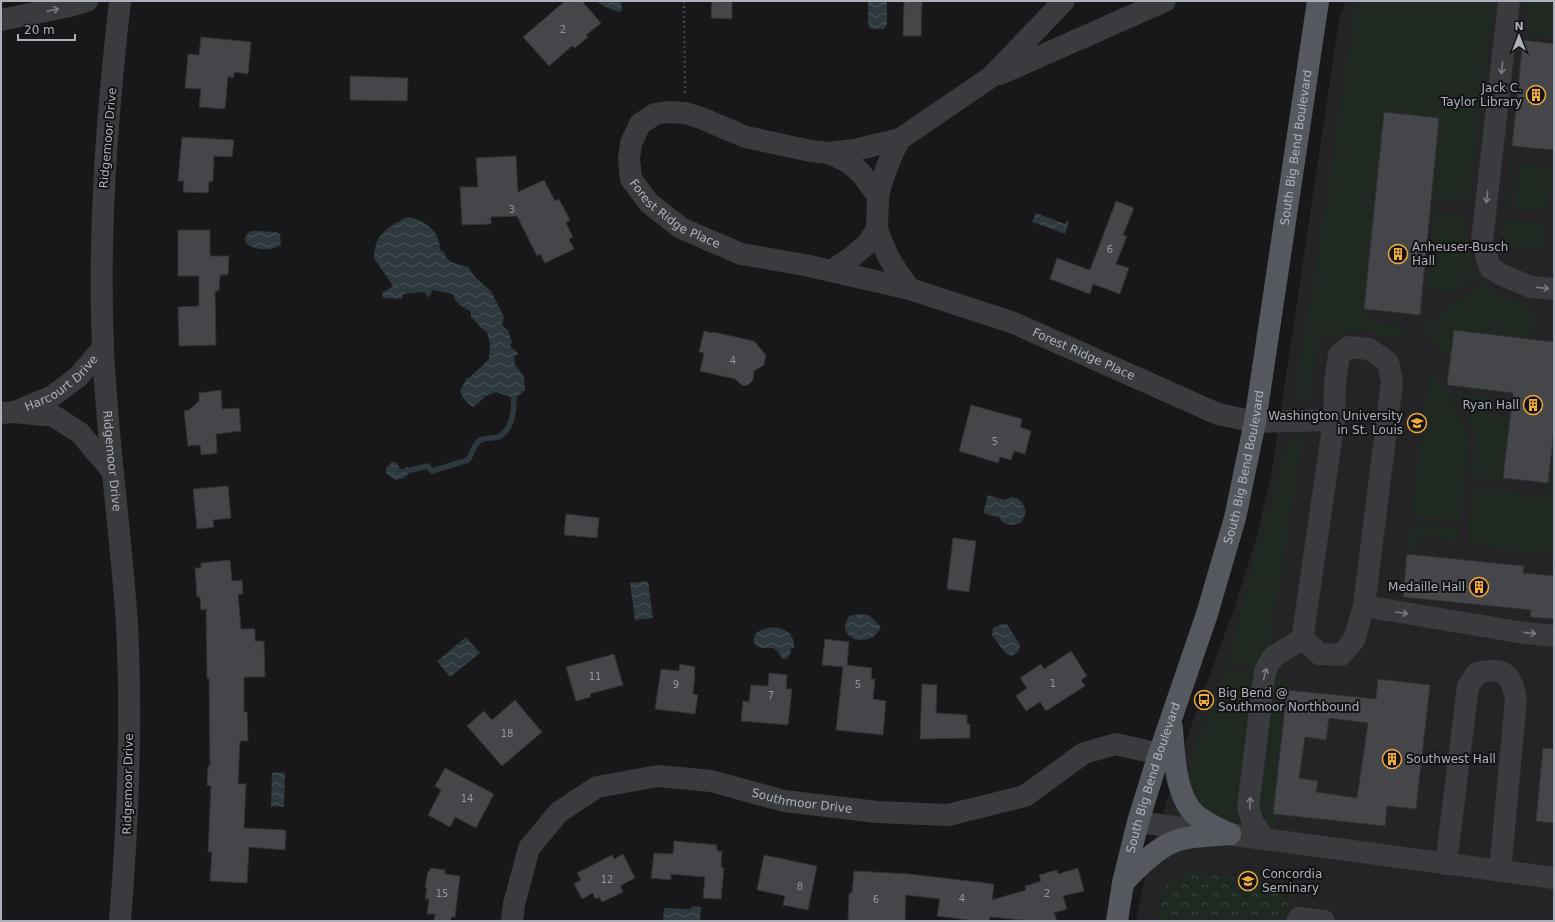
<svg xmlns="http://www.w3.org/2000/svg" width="1555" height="922" font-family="'DejaVu Sans',sans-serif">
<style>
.built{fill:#242427}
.green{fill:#202921}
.forest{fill:url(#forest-crowns)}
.water{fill:url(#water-waves)}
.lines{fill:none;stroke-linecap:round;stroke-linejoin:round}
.stream{stroke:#2e383f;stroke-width:5.5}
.building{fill:#45464a;stroke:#323236;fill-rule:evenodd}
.path{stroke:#3f4246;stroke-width:2.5;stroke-dasharray:2 3;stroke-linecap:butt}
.minor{stroke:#393b3f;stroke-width:22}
.major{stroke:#55585e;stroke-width:22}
.oneway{stroke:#787b83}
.labels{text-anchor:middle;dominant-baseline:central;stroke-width:4;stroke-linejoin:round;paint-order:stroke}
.number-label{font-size:10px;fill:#92969e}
.poi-label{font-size:12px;fill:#abb0ba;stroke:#131315;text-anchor:end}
.street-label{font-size:12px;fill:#abb0ba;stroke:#131315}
</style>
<defs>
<pattern id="forest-crowns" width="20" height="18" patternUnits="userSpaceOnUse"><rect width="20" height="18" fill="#202921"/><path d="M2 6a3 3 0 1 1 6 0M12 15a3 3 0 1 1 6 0" fill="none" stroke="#3e463f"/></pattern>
<pattern id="water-waves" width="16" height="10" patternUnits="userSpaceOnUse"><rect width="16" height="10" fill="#2e383f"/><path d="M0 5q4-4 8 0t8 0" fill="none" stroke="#4a5259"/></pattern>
</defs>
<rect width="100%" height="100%" fill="#18181a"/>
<path class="built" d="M1346 1H1554V921H1136L1150 854 1191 726 1233 612 1257 536 1272 470 1339 20Z"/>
<path class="green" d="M1356 1H1495L1469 202 1431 198 1439 118 1384 112 1364 309 1370 310 1371 323 1399 324 1404 333 1393 341 1380 334 1358 330 1336 335 1319 334 1309 405 1295 393 1314 279Z
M1525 1H1554V16L1524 12Z
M1530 15 1554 18V38L1528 35Z
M1511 158H1515L1509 206H1505Z
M1523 163 1553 167 1547 211 1514 207 1518 167Z
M1435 211 1467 216C1466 240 1467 255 1479 276L1457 293 1426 287Z
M1504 219 1545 224 1542 250 1501 244Z
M1484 281C1497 294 1511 301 1529 304L1537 319 1530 339 1454 330 1451 355H1443L1421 328Z
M1430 368 1446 390 1470 439 1460 523 1411 517Z
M1454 391 1488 395 1486 412 1510 417 1503 478 1496 480 1472 477 1476 438Z
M1554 429V490L1549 489 1548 483Z
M1304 436 1270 643 1253 667 1227 663 1287 441 1291 438Z
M1474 487 1554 497V556L1467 544Z
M1410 523 1460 529 1458 542 1420 537 1418 552 1406 551Z
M1224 668 1291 679 1276 831 1172 817 1188 766Z"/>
<path class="forest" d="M1191 872 1296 886 1284 921H1158L1163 887Z"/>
<path class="water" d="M596 1H623L621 3 622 8 621 12C614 11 600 5 596 1Z
M868 1H887V24L884 29H871L868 25Z
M1036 213 1065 224 1066 221 1069 222 1065 234 1032 222Z
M408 217C425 220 440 231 440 250L444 252 446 258 453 263 468 267 476 278 491 291 504 317 502 325 508 330 512 342 510 346 518 353 517 355 514 356 515 365 524 376 525 390C514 402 509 396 496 392L486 396 474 407C466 403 463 399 460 391L467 378H469L489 359 490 344 487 332C480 329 477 322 471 317V312C463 307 455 304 453 294L432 290 431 295 428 297 424 292 403 294 402 299 383 298 382 293 393 286 374 258C374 254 374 249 376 245 379 232 396 222 408 217Z
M251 231 276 232 280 234 281 245C272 251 253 251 245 242 244 237 247 234 251 231Z
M393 461 397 463 400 469H404L407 466 411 470C407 477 403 479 395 480L386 473V468Z
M988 495 1004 500 1012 497 1017 498 1022 502 1026 512 1021 523C1013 525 1004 527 1000 518L983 513Z
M648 581 653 618 635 620 630 583Z
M859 614 869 615 881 627C873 647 843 642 845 625 846 622 848 618 849 616Z
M1002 624H1007L1020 645 1019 651 1012 656 1005 653 992 635 993 628Z
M773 627C785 629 795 633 794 648H791V652L787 659H783C780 656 778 651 775 649 768 645 764 653 754 643 752 631 763 629 773 627Z
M466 637 480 653 450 677 437 661Z
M274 772 279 773 283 772 285 774 284 807 271 806 272 773Z
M692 906 701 907 700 921H663L664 908 691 909Z"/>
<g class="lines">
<path class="stream" d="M411 470 427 466 432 471 468 460C472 454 474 445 479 441 485 437 492 439 498 437 512 431 514 411 514 398"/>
</g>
<path class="building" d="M565 1H582L601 23 586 35 588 37 575 48 572 46 549 66 523 37Z
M712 1H732V19L711 18Z
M904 1H922L921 36H903Z
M201 37 251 42 248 74 235 72 233 78 228 76 225 109 199 107 201 89 185 88 188 54 199 55Z
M1523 40 1554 44V150L1512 146Z
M350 76 408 78 407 101 350 100Z
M1384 112 1439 118 1420 315 1364 309Z
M182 137 234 140 232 157 214 156 213 181 209 182 208 193 183 192 184 181H178Z
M516 156 518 192 544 180 555 201 559 199 570 220 566 223 573 237 569 239 574 249 545 263 540 254 537 256 517 216 491 217V224L462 225 460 187H478L476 158Z
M1116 201 1134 208 1123 235 1127 236 1116 264 1129 268 1120 294 1093 284 1090 294 1050 279 1057 258 1090 270Z
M178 230H210V256H229L228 275H220L219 291H215L216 345 179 346 178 307 199 306V276H178Z
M1454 330 1554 342V429L1548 483 1503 478 1513 393 1447 385Z
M704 331 712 333 713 332 754 341 766 355 764 365 754 371 753 380 748 385 743 386 735 379 700 371 704 353 699 352Z
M221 390 222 409 239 408 241 431 216 434 217 453 201 455 200 445 188 446 184 411 189 410 199 401V393Z
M971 405 1022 419 1020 427 1031 431 1025 454 1014 451 1011 460 1000 457 998 463 959 451Z
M228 486 231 518 213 520 214 527 197 529 193 489Z
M566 514 599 518 597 538 564 535Z
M953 538 976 541 969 592 947 589Z
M1407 554 1524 566 1523 573 1554 576V619L1530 617 1531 610 1403 597Z
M230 560 232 581 242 580 243 594H238L241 629H255V641H264L265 677H244V712H247L248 741H240L238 784H246L244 828 286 830 285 850 249 847 247 883 210 881 212 852H208L211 786 207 785 208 766H210L209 678H207L206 609 201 610 200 597H197L195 568H201V563Z
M825 639 849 642 847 665 872 668 871 679H875L873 699 886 701 883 735 836 730 843 667 822 665Z
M1071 651 1087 676 1081 680 1085 686 1046 711 1040 702 1026 711 1016 696 1027 688 1020 678 1041 664 1044 669Z
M614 654 623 685 590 694 591 697 576 701 566 667Z
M680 664 695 667 694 674H695L693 694 698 695 695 714 655 709 661 669 679 671Z
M769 673 787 675 786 689H792L788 725 741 721 743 701 749 702 751 685 768 686Z
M1378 679 1430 685 1416 809 1387 806 1385 826 1273 814 1287 690 1376 699ZM1329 718 1368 723 1357 798 1316 792 1318 781 1299 778 1305 737 1326 740Z
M922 684 937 685 936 713 967 715V724H970V738L920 739Z
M515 700 542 732 502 766 467 726 484 711 492 720Z
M1543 748 1554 749V823L1536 821Z
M445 768 494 794 476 828 455 817 450 827 428 815 441 790 435 786Z
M674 841 717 845V851H722L721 867 724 868 721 899 703 898 705 877 671 874V880L651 878 654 853 673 854Z
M623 854 635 878 620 886 623 892 602 902 599 897 595 899 593 893 582 899 574 884 581 880 577 873 612 855 614 859Z
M764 855 817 866 808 910 783 905 785 896 757 890Z
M430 868 445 870V874L460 876 455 917H451V921H434L435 914H427L429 899H425L427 888H425L428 871H430Z
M1078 868 1084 891 1063 896 1067 909 1054 913 1057 921H1032L990 917 989 921H976L937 916 940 899 906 895 905 921H848L849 893H852L854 871 909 874 994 884 992 900 1026 890 1025 886 1041 881 1039 875 1057 870 1058 874Z"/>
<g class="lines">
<path class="path" d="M684 1 685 93"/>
<g class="minor">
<path id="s1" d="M120 1C107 116 98 232 103 348 107 440 121 532 127 625 132 724 128 822 120 921"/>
<path id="s2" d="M1064 1 991 77 900 139 855 150 829 153 811 151 746 137 701 118 685 113 668 112 655 114 640 124 631 143 629 159 631 179 649 203 681 228 741 254 805 265 910 289 1014 323 1218 414 1255 422 1334 420"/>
<path d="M1509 1 1482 241 1490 268 1502 275 1531 287 1554 289"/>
<path d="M1 20 70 6 87 1"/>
<path d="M1000 74 1165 1"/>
<path d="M829 153 848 162 861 173 878 196 877 229 867 244 852 257 831 271"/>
<path d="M878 196C883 175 890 157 900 139"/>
<path d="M877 229C886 255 893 267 910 289"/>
<path d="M1349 347 1369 349 1388 362 1392 382 1364 606 1354 640 1341 655 1319 654 1303 638 1304 627 1334 420 1335 382 1339 355Z"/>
<path id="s3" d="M17 411 51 397 78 377 103 348"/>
<path d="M1 413 14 412 54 416 80 433 113 472"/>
<path d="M1364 606 1518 632 1554 636"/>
<path d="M1138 822 1554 878"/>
<path d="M1264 838 1253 823 1248 807 1265 671 1273 657 1303 638"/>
<path d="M1446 864 1468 686 1477 673C1505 667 1511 673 1516 700L1500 871"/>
<path id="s4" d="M512 921 514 904 529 848 559 812 597 787 658 776 711 781 784 801 877 812 948 815 1025 796 1084 753 1116 744 1159 754"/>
<path d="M1297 921 1299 918 1324 921"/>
</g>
<g class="major">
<path d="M1172 728C1174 754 1175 798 1197 816 1207 823 1218 829 1230 834"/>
<path d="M1123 883C1134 871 1156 849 1171 843 1188 835 1211 836 1230 834"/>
<path id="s5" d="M1117 921 1123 883 1138 822 1159 754 1207 614 1235 518 1255 422 1318 1"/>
</g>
</g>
<defs><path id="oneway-shaft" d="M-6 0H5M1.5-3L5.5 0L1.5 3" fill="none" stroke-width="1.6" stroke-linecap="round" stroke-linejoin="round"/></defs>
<g class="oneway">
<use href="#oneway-shaft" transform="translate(53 10) rotate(-12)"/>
<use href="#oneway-shaft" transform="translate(1502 68) rotate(96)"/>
<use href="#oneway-shaft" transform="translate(1487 197) rotate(96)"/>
<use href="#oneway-shaft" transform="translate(1543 288) rotate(6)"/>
<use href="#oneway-shaft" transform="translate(1402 613) rotate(9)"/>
<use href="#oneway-shaft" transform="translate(1530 633) rotate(6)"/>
<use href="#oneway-shaft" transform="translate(1265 674) rotate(-76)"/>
<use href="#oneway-shaft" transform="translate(1250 803) rotate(-89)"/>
</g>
<defs>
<symbol id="building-ring" viewBox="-11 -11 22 22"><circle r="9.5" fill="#131315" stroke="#f1a939" stroke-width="1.5"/><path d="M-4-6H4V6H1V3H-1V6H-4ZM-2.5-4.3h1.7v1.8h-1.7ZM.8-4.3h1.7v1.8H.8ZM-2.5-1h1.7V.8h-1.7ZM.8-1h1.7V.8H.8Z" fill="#f1a939"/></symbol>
<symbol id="university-ring" viewBox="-11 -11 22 22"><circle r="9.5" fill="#131315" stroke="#f1a939" stroke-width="1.5"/><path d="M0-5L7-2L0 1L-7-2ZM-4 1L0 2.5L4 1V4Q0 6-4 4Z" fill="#f1a939"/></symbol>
<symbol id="bus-ring" viewBox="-11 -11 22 22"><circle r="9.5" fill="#131315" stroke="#f1a939" stroke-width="1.5"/><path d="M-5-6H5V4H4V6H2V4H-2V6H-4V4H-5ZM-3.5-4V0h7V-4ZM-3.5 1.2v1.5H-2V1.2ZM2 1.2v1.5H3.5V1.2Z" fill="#f1a939"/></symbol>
</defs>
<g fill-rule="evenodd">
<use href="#building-ring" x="1525" y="84" width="22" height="22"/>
<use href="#building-ring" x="1387" y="243" width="22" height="22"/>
<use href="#building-ring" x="1522" y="394" width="22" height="22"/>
<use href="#university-ring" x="1406" y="412" width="22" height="22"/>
<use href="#building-ring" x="1468" y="576" width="22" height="22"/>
<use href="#bus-ring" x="1193" y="689" width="22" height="22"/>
<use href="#building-ring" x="1381" y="748" width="22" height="22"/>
<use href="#university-ring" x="1237" y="870" width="22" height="22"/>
</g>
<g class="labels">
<g class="number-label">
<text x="563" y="29">2</text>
<text x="512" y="209">3</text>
<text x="1110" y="249">6</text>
<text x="733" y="360">4</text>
<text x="995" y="441">5</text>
<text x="595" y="676">11</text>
<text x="1053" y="683">1</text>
<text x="676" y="684">9</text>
<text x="858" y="684">5</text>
<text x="771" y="695">7</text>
<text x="507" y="733">18</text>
<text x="467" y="798">14</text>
<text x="607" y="879">12</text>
<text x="800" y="886">8</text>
<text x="442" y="893">15</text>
<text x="1047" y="893">2</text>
<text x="962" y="898">4</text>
<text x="876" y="899">6</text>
</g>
<g class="poi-label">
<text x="1522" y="88">Jack C.<tspan x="1522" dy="14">Taylor Library</tspan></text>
<text x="1412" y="247" text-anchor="start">Anheuser-Busch<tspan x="1412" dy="14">Hall</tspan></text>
<text x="1519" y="405">Ryan Hall</text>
<text x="1403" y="416">Washington University<tspan x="1403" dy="14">in St. Louis</tspan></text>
<text x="1465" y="587">Medaille Hall</text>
<text x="1218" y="693" text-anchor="start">Big Bend @<tspan x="1218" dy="14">Southmoor Northbound</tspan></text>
<text x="1406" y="759" text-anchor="start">Southwest Hall</text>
<text x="1262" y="874" text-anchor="start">Concordia<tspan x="1262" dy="14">Seminary</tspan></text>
</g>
<g class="street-label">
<text transform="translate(108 138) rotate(-85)">Ridgemoor Drive</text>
<text stroke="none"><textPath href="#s5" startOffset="796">South Big Bend Boulevard</textPath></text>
<text stroke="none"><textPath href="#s2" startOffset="601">Forest Ridge Place</textPath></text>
<text stroke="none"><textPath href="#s2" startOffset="1038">Forest Ridge Place</textPath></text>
<text stroke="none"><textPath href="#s3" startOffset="53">Harcourt Drive</textPath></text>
<text stroke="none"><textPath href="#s1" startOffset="461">Ridgemoor Drive</textPath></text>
<text stroke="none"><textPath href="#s5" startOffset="472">South Big Bend Boulevard</textPath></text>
<text stroke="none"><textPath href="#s5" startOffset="148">South Big Bend Boulevard</textPath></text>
<text transform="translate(128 784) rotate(-89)">Ridgemoor Drive</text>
<text stroke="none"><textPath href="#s4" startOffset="376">Southmoor Drive</textPath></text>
</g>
</g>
<rect width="1555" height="922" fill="none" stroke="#abb0ba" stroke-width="4"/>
<g transform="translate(1519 36)" stroke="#131315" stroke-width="3" paint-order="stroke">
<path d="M0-3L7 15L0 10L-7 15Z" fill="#abb0ba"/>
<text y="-6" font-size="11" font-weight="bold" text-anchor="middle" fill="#abb0ba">N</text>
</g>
<path d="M18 34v6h57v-6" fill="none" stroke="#abb0ba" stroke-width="2"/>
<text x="24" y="34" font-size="12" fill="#abb0ba" stroke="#131315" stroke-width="3" paint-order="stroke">20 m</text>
</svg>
